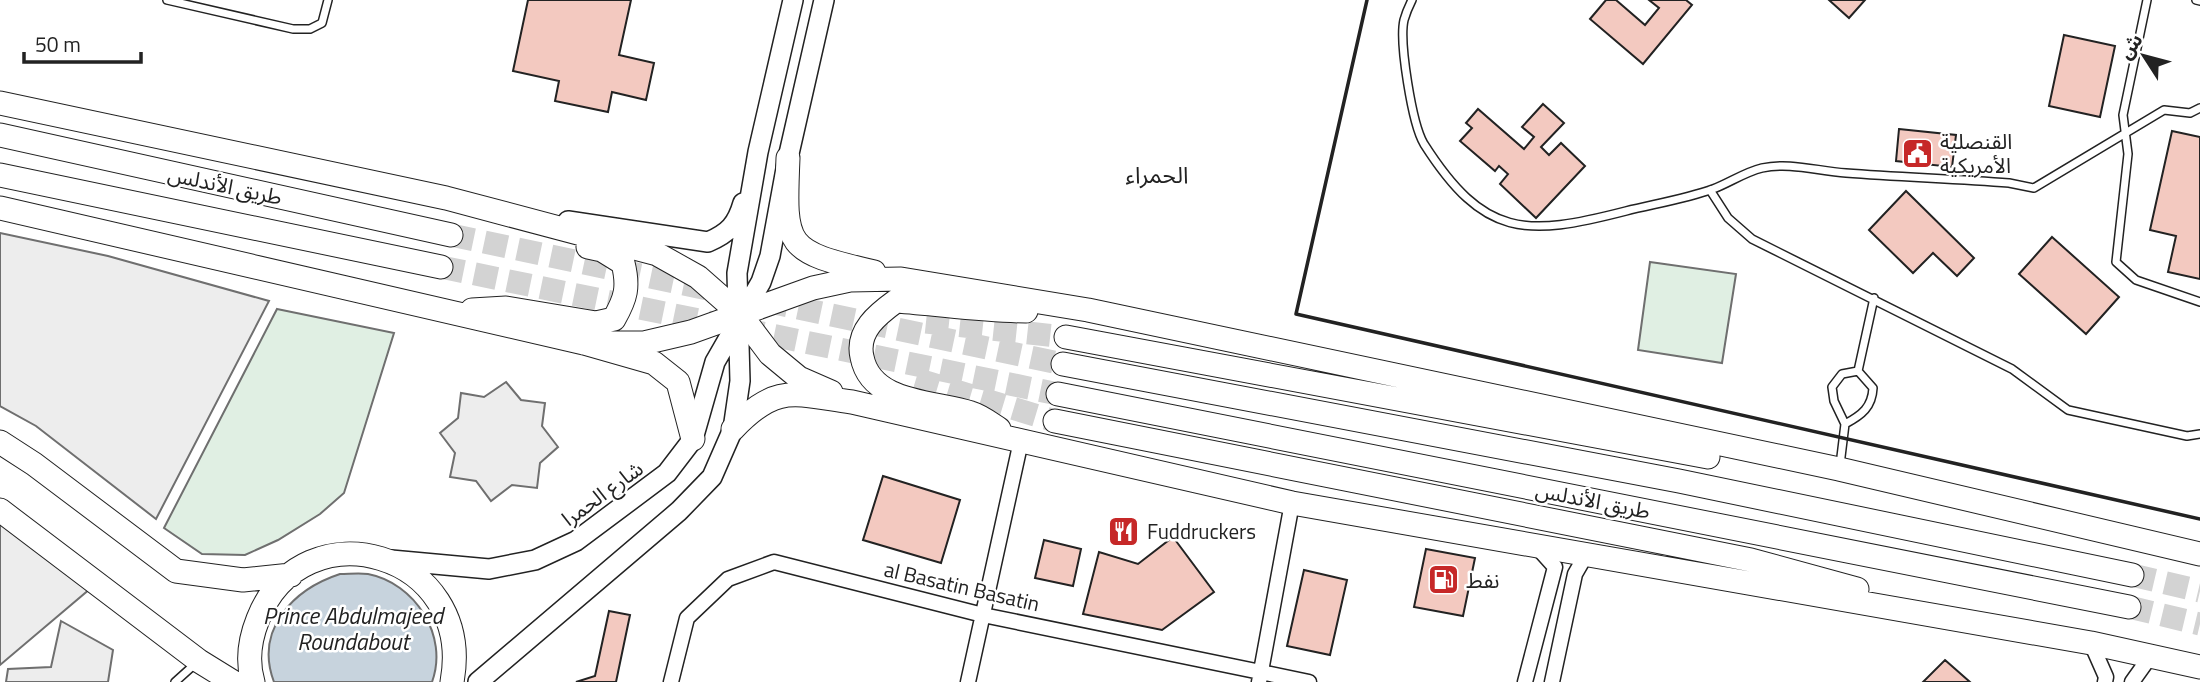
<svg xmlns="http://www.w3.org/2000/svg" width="2200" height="682" font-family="'Titillium Web','Noto Sans Arabic',sans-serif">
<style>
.green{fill:#e0efe3;stroke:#6f6f6f;stroke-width:2}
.parking{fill:#ededed;stroke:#6f6f6f;stroke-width:2}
.water{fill:#c7d3dd;stroke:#6f6f6f;stroke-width:2}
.building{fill:#f3c9c0;stroke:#222;stroke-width:2}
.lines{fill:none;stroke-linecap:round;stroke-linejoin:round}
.primary-tunnel{stroke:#d3d3d3;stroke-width:23;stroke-dasharray:23 11;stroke-linecap:butt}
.lane-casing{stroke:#222;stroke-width:10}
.street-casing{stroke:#222;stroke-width:17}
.secondary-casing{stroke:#222;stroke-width:22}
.primary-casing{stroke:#222;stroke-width:25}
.lane{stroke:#fff;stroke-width:7}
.street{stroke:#fff;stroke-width:14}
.secondary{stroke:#fff;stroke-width:19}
.primary{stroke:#fff;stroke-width:23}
.wall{stroke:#222;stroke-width:3.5}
.labels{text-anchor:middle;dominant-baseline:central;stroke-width:5;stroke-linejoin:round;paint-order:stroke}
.poi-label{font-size:21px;fill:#222;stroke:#fff;text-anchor:start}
.street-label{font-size:21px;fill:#222;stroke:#fff}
.neighbourhood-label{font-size:23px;fill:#222;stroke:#fff}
.water-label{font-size:23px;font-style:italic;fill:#222;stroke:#fff}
</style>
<rect width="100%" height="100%" fill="#fff"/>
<path class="green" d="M1650 262 1736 274 1722 363 1638 350Z
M277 309 394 333 344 493 320 514 278 540 245 555 202 554 164 528Z"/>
<path class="parking" d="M0 233 108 256 269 301 156 519 36 426 0 406Z
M506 382 521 400 545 403 542 426 558 447 540 463 537 488 512 485 491 501 476 481 450 477 455 453 440 433 458 418 461 393 484 397Z
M0 523 91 588 0 665Z
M61 621 113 650 108 682H6L8 669 51 667Z"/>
<path class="water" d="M340 574C349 574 359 573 368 574 415 583 449 636 432 682H274C254 629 294 589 340 574Z"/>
<path class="building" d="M528 0H631L619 55 654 63 646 100 612 92 608 112 555 101 559 81 513 71Z
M1606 0H1616L1645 25 1659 8 1649 0H1686L1692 5 1643 64 1590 19Z
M1829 0H1865L1849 18Z
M2064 35 2115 46 2100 117 2049 106Z
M1543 104 1564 123 1541 147 1549 155 1561 143 1585 166 1536 218 1500 184 1508 174 1499 166 1495 171 1460 141 1472 128 1466 123 1478 109 1524 149 1534 137 1522 127Z
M1899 129 1956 135 1952 167 1896 161Z
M2172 131 2200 137V279L2168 272 2176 236 2150 230Z
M1906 191 1974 258 1957 276 1933 253 1913 273 1869 230Z
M2052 237 2119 297 2086 334 2019 274Z
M883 476 960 500 941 563 863 540Z
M1173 537 1214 592 1162 630 1083 614 1099 552 1138 564Z
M1044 540 1081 549 1073 586 1035 578Z
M1426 549 1475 558 1463 616 1414 607Z
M1304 570 1347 580 1330 655 1287 646Z
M609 611 630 615 616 682H576L595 676Z
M1945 660 1970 682H1923Z"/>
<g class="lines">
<path class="primary-tunnel" d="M451 235 717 291
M441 267 1058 394
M765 301 1063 364
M926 322 1066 337
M916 379 1055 421
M2132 575 2200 591
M2129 607 2200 624"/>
<defs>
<path id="lane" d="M167 0 293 29H310L322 23 328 0
M1412 0C1409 6 1406 13 1404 20 1399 42 1412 124 1424 144 1484 238 1525 237 1626 211 1654 204 1685 199 1713 189 1729 183 1745 172 1762 168 1790 162 1817 171 1846 173 1900 177 1955 179 2009 183L2034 188 2164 110 2190 113 2200 108
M2147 0 2123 115 2128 154 2116 262 2136 280 2200 302
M2196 0 2200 1
M1710 190 1728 218 1752 239 2012 369 2068 410 2187 436 2200 434
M1858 371 1874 298
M1840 465 1845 424C1862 415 1872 407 1873 388L1858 371 1842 374 1832 387 1834 401 1845 424
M175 682 195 664"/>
<path id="street" d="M2091 643 2106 677 2105 682
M671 682 687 618 728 579 774 562 983 615 1309 682
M968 682 1021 441
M1259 682 1292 503
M1525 682 1555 567 1537 547
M1552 682 1575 574 1586 555
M2132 682 2152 654"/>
<path id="secondary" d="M568 221 708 242C729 233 737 224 743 203
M391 560 489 569 535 560 576 541 667 473 693 439 715 362 761 282 770 256 788 158 824 0
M478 682 679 511 712 477 733 429 740 381 737 273 758 152 793 0"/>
<path id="primary" d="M0 103 446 198 657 254 698 277 740 314 770 354 799 378 831 392
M0 135 451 235
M788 158C784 249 785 251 874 272
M0 175 441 267
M0 208 584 343 654 363 678 382 693 439
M472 310 506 308 596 323 614 319C626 298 629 287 623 263L602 250 588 247
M1066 337 1708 457
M584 343H644L691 332 813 288 850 280 901 279 1088 310 1839 469 2200 554
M1063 364 1679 481 2132 575
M1058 394 2129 607
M1055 421 1751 560 1857 589
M733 429C777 383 793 394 852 402L1292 503 2091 643 2200 667
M999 429C990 423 981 416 971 413 934 401 871 404 862 357 856 331 878 314 896 301 940 304 982 311 1026 311
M0 442 34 464 176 571 243 580 291 575
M0 510 199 661 233 682
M253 682C247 662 250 639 258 619 303 504 476 552 452 682"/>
</defs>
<use href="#lane" class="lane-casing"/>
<use href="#street" class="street-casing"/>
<use href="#secondary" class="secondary-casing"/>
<use href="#primary" class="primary-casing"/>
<use href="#lane" class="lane"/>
<use href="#street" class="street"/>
<use href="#secondary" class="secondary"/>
<use href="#primary" class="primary"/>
<path class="wall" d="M1367 0 1296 314 2200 519"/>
</g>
<defs>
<symbol id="civic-square" viewBox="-11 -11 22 22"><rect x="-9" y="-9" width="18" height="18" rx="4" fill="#c62828" stroke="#fff"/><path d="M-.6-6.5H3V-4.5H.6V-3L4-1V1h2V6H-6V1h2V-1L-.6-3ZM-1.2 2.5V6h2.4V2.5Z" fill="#fff"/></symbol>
<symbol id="restaurant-square" viewBox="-11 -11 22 22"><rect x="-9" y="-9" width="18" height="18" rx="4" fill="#c62828" stroke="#fff"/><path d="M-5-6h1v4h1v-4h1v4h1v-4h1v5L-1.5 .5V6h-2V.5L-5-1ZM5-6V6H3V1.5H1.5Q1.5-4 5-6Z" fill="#fff"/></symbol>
<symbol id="fuel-square" viewBox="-11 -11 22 22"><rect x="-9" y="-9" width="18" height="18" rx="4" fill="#c62828" stroke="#fff"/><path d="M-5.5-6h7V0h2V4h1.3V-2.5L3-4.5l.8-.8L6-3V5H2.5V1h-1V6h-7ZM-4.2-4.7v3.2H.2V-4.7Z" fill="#fff"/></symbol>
</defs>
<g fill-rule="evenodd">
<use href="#civic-square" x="1900" y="136" width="35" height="35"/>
<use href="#restaurant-square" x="1106" y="514" width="35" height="35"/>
<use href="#fuel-square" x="1426" y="562" width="35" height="35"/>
</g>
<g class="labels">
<g class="poi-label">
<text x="1940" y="141">القنصلية<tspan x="1940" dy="24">الأمريكية</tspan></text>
<text x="1147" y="531">Fuddruckers</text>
<text x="1466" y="580">نفط</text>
</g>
<g class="street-label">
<text transform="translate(225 185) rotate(12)">طريق الأندلس</text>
<text transform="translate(602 493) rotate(-36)">شارع الحمرا</text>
<text transform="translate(1593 500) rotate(11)">طريق الأندلس</text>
<text transform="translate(962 586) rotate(13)">al Basatin Basatin</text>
</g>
<g class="neighbourhood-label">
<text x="1157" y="174">الحمراء</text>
</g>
<g class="water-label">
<text x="353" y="615">Prince Abdulmajeed<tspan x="353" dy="26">Roundabout</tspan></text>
</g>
</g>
<g transform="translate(2144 56) rotate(306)" stroke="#ffffff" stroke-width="5" paint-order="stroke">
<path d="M0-5L12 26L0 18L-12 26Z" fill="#222222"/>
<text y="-10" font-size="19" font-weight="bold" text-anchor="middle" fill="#222222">ش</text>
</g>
<path d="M24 52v10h117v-10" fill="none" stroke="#222222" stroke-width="3.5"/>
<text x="35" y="52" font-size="21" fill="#222222" stroke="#ffffff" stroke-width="5" paint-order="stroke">50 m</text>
</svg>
